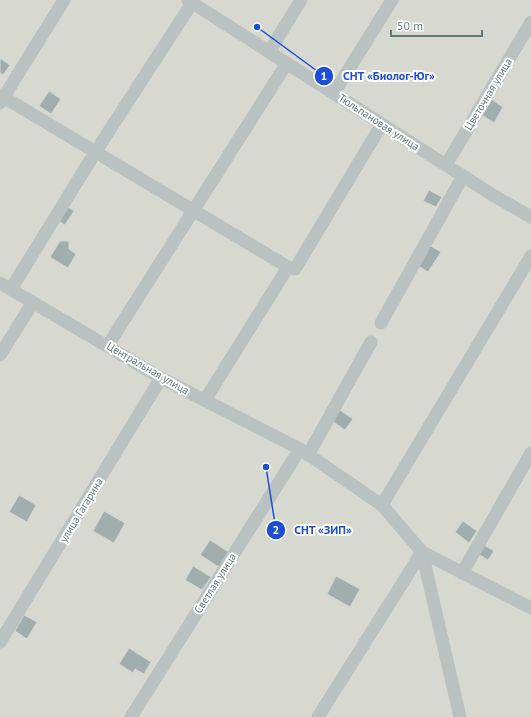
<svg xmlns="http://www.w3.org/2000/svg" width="531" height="717" font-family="'PT Sans',sans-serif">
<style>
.green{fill:#d7d9d0}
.building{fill:#a0aeae;stroke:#d6d5d3}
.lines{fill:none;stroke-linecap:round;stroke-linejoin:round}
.minor{stroke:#b9c1c1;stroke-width:13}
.labels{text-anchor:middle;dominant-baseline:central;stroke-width:4;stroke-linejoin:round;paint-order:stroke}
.street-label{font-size:11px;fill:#607a7b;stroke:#fff}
.leader{fill:none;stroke:#1d4ed8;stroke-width:1.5}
.callout-dot{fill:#1d4ed8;stroke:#fff;stroke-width:1.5}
.mark-label{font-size:12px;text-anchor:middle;font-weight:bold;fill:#fff}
.callout-label{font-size:12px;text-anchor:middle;font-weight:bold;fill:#1d4ed8;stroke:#fff;stroke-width:4;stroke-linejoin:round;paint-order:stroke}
</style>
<rect width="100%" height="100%" fill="#f5f3f1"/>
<path class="green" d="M0 0H531V717H0Z"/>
<path class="building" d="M0 58 10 65 3 75 0 73Z
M49 91 61 99 51 114 39 106Z
M491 99 503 107 494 123 482 115Z
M429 190 442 197 436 207 423 201Z
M65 205 74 211 65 225 56 219Z
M60 241H69V249L76 254 68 268 50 257Z
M429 245 441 252 428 272 417 265Z
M340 410 353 419 345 430 332 421Z
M19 495 36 505 27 522 9 512Z
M104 511 125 523 114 543 93 531Z
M463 521 477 531 469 543 455 532Z
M210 540 229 552 219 567 200 555Z
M482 544 494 551 488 560 476 553Z
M193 566 211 577 202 590 185 580Z
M336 576 360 589 350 607 327 594Z
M24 615 37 622 27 639 15 631Z
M129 648 151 662 144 674 135 669 133 673 119 664Z"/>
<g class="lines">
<path class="minor" d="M188 0 491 194 531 217
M269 52 301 0
M334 93 392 0
M0 95 288 267 295 269 382 124
M0 103 64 0
M446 165 531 22
M0 283 161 378 300 449 382 505 422 552 531 608
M11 289 96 151 192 3
M381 323 463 176
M108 345 287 63
M0 355 33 302
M205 400 288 267
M308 455 371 342
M382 505 531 256
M422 552 460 717
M462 573 531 453
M0 642 161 378
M131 717 300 449
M318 717 422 552"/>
</g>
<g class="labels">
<g class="street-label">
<text transform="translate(488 94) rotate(-59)">Цветочная улица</text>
<text transform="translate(379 122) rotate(33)">Тюльпановая улица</text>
<text transform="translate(148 368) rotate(30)">Центральная улица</text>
<text transform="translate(81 510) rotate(-59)">улица Гагарина</text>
<text transform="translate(215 583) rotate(-58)">Светлая улица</text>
</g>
</g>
<path class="leader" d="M257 27L324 76M266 467L276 530"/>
<g class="callout-dot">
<circle cx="257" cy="27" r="4"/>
<circle cx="266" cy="467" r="4"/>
<circle cx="324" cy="76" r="10"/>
<circle cx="276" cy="530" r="10"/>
</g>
<g class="mark-label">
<text x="324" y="80">1</text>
<text x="276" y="534">2</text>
</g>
<g class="callout-label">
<text x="389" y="80">СНТ «Биолог-Юг»</text>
<text x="323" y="534">СНТ «ЗИП»</text>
</g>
<path d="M391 30v6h91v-6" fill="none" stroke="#607a7b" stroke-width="2"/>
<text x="397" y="30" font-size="12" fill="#607a7b" stroke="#ffffff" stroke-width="3" paint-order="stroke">50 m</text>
</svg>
